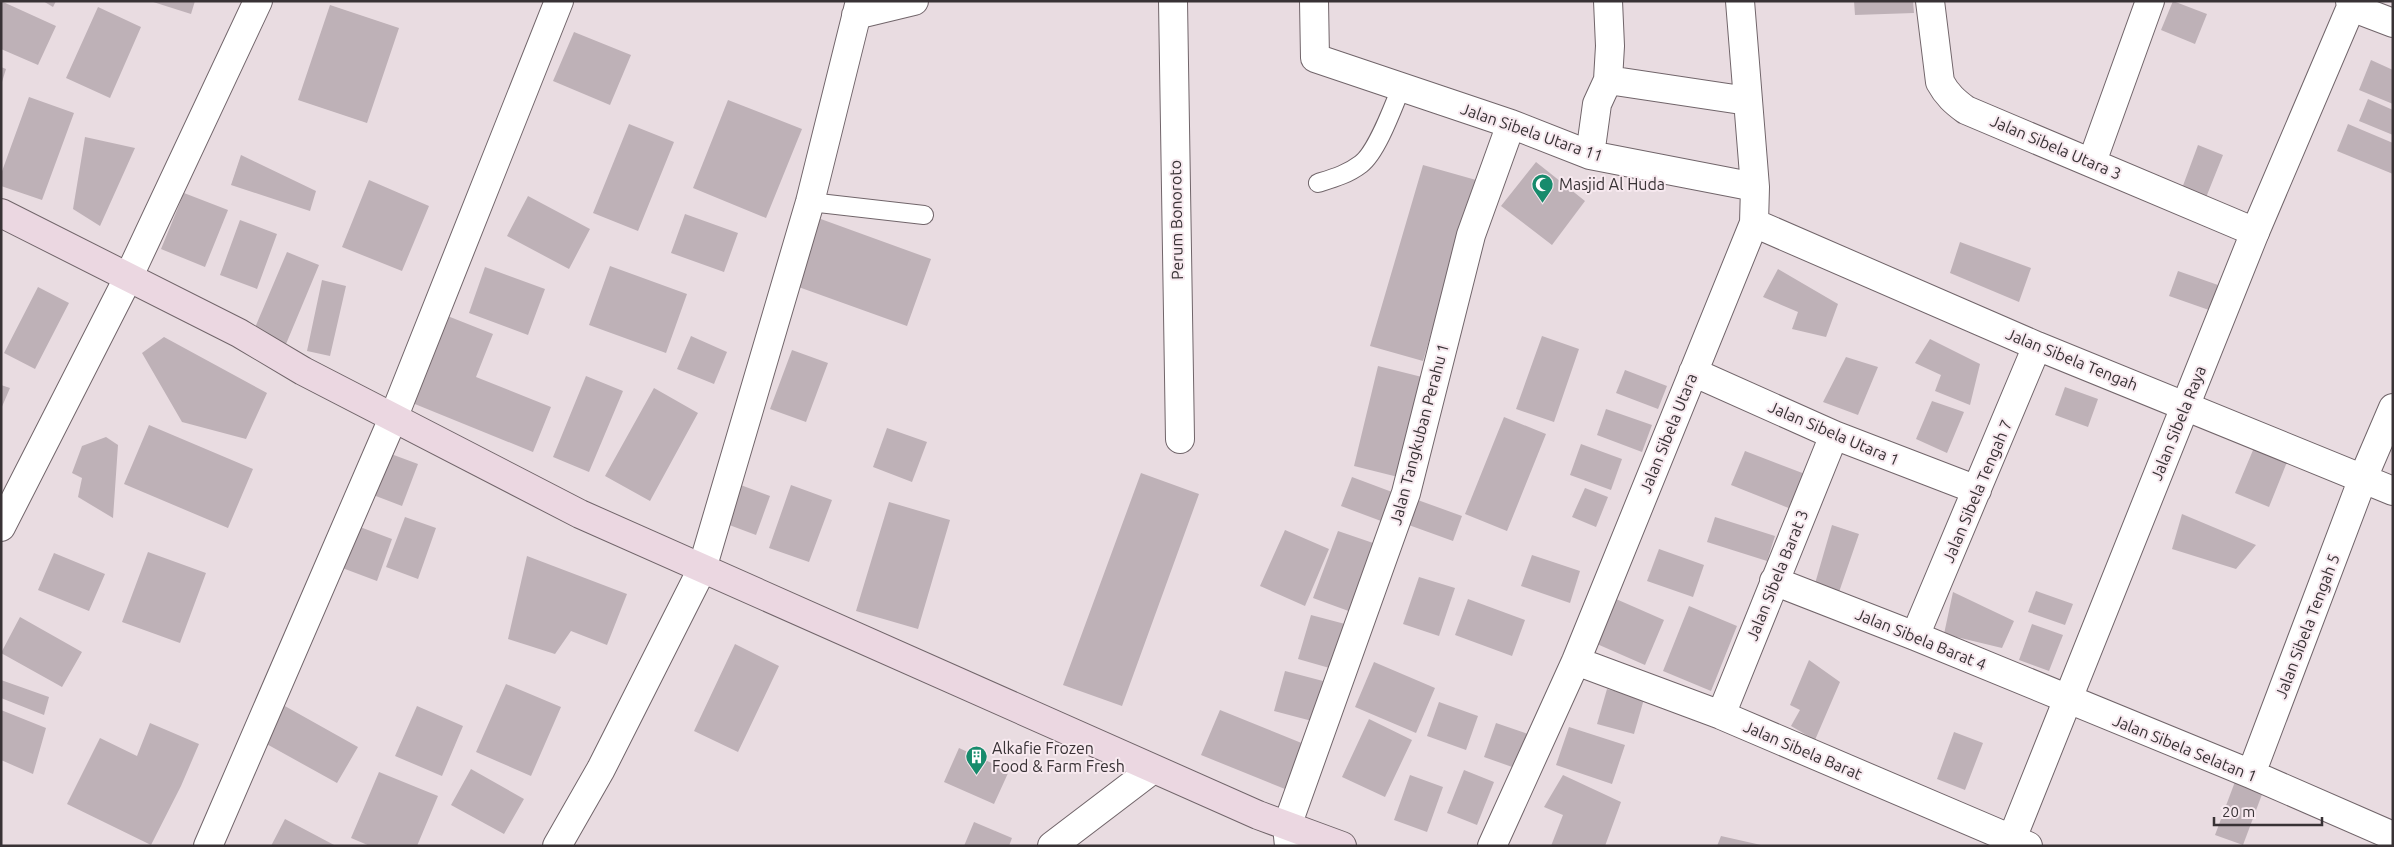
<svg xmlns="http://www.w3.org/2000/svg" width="2394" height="847" font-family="Ubuntu,sans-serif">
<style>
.building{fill:#beb1b7}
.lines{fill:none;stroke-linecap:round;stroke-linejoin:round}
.service-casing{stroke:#71656a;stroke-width:20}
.minor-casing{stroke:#71656a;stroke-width:30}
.tertiary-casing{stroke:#71656a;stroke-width:30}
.secondary-casing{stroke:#71656a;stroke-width:30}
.service{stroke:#fff;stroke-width:18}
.minor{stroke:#fff;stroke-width:28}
.tertiary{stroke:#fff;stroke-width:28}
.secondary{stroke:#ebd7e1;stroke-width:28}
.labels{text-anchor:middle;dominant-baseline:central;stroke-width:4;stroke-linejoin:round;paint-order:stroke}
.street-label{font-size:16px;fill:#383235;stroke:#f7e9ef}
.poi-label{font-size:16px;fill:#383235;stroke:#f7e9ef;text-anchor:start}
</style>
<rect width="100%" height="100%" fill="#e9dce1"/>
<path class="building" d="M1 1 56 26 38 65 1 49Z
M43 1H56L53 7Z
M150 1H195L191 14Z
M1854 1H1913L1914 13 1855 15Z
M2173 1 2207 14 2195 44 2161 30Z
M330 5 399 28 367 123 298 100Z
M98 7 141 27 110 98 66 78Z
M574 32 631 55 610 105 553 81Z
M2371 60 2393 70V104L2359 90Z
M1 67 6 69 2 82H1Z
M29 97 74 113 42 200 1 186V174Z
M2368 99 2393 110V135L2359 121Z
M728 100 802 129 766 218 693 188Z
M629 124 674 142 638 231 593 213Z
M2348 124 2393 143V174L2337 151Z
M85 137 135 148 100 226 73 209Z
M2198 145 2223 155 2205 200 2181 191Z
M241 155 316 191 310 211 231 185Z
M1536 162 1585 201 1552 245 1501 206Z
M1423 165 1476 180 1423 361 1370 346Z
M369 180 429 206 402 271 342 247Z
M184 193 228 210 205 267 161 249Z
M528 196 590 229 569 269 507 236Z
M685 214 738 233 724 272 671 253Z
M818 218 931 259 907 326 793 285Z
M240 220 277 234 257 289 220 275Z
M1960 242 2031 268 2019 302 1950 273Z
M287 252 319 265 286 344 254 330Z
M610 266 687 294 666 353 589 325Z
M485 267 545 289 528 335 469 313Z
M1778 269 1838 304 1826 337 1792 329 1798 312 1763 297Z
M2178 271 2218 285 2209 310 2169 296Z
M322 280 346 286 330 356 307 351Z
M38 287 69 303 35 369 4 353Z
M440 313 493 334 476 377 551 407 533 452 405 400Z
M691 336 727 352 714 384 677 369Z
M1542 336 1579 349 1554 422 1516 409Z
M164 337 267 393 246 439 182 422 142 353Z
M1930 339 1980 364 1970 405 1935 391 1941 375 1915 363Z
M792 350 828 363 806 422 770 409Z
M1846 357 1878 367 1858 415 1823 402Z
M1378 366 1426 378 1402 478 1354 466Z
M1625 370 1667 386 1658 409 1616 393Z
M586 376 623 391 589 472 553 457Z
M1 385 10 388 1 409Z
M2065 387 2098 399 2088 427 2055 415Z
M654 388 698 413 650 501 605 476Z
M1932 401 1964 412 1947 453 1916 439Z
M1606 409 1652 425 1642 452 1597 435Z
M1504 417 1546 434 1507 531 1465 514Z
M149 425 253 469 228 528 124 484Z
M887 428 927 442 912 482 873 467Z
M106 437 118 445 113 518 78 497 82 478 72 473 82 446Z
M2256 443 2289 457 2269 507 2235 493Z
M1581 444 1622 459 1611 490 1570 475Z
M383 451 418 464 402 506 368 493Z
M1745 451 1805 474 1791 509 1731 485Z
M1141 473 1199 494 1122 706 1063 685Z
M1352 477 1400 495 1389 524 1341 506Z
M738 484 770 496 756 535 724 523Z
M791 485 832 500 809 562 769 548Z
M1585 488 1608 497 1596 527 1572 517Z
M1415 499 1462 516 1453 541 1406 524Z
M889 502 950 520 918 629 856 611Z
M2182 514 2256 545 2236 569 2172 549Z
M405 517 436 528 418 579 386 567Z
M1715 517 1775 536 1767 561 1707 542Z
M352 524 392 539 377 581 337 566Z
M1832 525 1859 534 1838 595 1814 587Z
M1285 530 1329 549 1305 606 1260 586Z
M1338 531 1379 545 1354 613 1313 598Z
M1659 549 1704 565 1693 597 1647 581Z
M148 552 206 573 180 643 122 622Z
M54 553 105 574 89 611 38 590Z
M1532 555 1580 571 1570 603 1521 586Z
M527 556 627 594 607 645 571 631 555 654 508 639Z
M1419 577 1455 588 1439 636 1403 624Z
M2036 591 2073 604 2065 625 2028 612Z
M1953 592 2014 621 2002 648 1944 634Z
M1468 599 1525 620 1512 656 1455 635Z
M1616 599 1664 620 1645 665 1597 644Z
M1689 606 1737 626 1711 691 1663 671Z
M1311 615 1345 624 1333 669 1298 659Z
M20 617 82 652 62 687 1 653Z
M2032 624 2063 635 2049 671 2019 660Z
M735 644 779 666 738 752 694 731Z
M1809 660 1840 682 1815 740 1791 726 1800 710 1790 705Z
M1374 662 1435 688 1416 733 1355 707Z
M1285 671 1323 681 1312 721 1274 711Z
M1 680 49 697 44 715 1 698Z
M506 684 561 707 531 776 476 752Z
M1607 689 1644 699 1634 734 1597 724Z
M1439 702 1478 716 1466 750 1427 736Z
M283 705 358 747 337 783 263 742Z
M417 706 463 726 442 776 395 756Z
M1 710 46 728 33 774 1 760Z
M1220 710 1304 744 1285 789 1201 755Z
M1369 719 1412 740 1385 797 1342 777Z
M150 723 199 744 181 786 151 845 67 804 100 738 137 756Z
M1496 723 1528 734 1515 768 1484 757Z
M1569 727 1625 745 1612 784 1556 765Z
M1954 732 1983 743 1965 790 1937 779Z
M959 748 1009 771 994 804 944 782Z
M471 769 524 799 504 834 451 805Z
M1464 770 1494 782 1477 825 1447 813Z
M379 772 438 796 417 846H370L351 838Z
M1410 775 1443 787 1427 832 1394 820Z
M1563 775 1621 802 1605 846H1551L1563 815 1544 807Z
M2236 779 2264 789 2243 845 2215 835Z
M285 819 336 846H271Z
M974 822 1012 838 1009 846H964Z
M1721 836 1761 845V846H1717Z"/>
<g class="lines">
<defs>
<path id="service" d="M1318 183C1334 178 1348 174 1361 164 1377 152 1393 107 1401 88
M810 202 924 215"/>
<path id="minor" d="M1173 1 1180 439
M1314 1 1315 58 1511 124 1590 155 1755 187
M1930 1 1940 82C1947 95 1955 102 1966 110L2255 232
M2351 7 2393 23
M856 15 914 1
M1608 80 1748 101
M1590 155 1597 104 1608 80 1610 46 1608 1
M2092 162 2150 1
M1754 223 2037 346 2393 491
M1693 372 1834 435 1977 490
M1 527 128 278 258 1
M1774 581 1915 636 2251 774 2393 836
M1915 636 2037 346
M1576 661 1721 715 2028 846
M1721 715 1834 435
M2251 774 2363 478 2393 408
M208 846 394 416 559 1
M557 846 601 769 702 569 810 202 860 1
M1052 846 1153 769
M1289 846 1287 826 1406 493 1471 235 1511 124
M1492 846 1576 661 1754 223 1755 187 1740 1"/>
<path id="tertiary" d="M2009 846 2255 232 2351 7 2350 1"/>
<path id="secondary" d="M1 213 239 333 303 371 580 514 1258 815 1342 846"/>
</defs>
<use href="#service" class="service-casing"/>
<use href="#minor" class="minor-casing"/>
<use href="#tertiary" class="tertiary-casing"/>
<use href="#secondary" class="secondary-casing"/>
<use href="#service" class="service"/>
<use href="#minor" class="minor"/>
<use href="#tertiary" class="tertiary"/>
<use href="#secondary" class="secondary"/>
</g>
<defs>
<symbol id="mosque-pin" viewBox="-11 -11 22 30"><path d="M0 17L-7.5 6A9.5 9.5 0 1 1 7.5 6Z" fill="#178b6c" stroke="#f7e9ef"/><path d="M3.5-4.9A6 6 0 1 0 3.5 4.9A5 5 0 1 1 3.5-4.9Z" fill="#fff"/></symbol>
<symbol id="building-pin" viewBox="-11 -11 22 30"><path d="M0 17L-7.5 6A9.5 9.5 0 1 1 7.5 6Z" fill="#178b6c" stroke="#f7e9ef"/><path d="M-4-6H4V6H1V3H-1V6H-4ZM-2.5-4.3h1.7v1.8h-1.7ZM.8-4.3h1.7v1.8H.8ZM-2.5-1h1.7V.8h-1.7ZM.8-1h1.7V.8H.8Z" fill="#fff"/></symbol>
</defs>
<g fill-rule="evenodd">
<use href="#mosque-pin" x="1530" y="172" width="25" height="34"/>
<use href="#building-pin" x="964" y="744" width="25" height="34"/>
</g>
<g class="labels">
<g class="street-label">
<text transform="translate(1532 132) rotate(19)">Jalan Sibela Utara 11</text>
<text transform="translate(2056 147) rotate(23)">Jalan Sibela Utara 3</text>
<text transform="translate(1176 220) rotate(-91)">Perum Bonoroto</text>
<text transform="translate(2072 359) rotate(22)">Jalan Sibela Tengah</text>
<text transform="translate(2178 423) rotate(-68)">Jalan Sibela Raya</text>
<text transform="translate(1668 433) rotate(-68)">Jalan Sibela Utara</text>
<text transform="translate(1834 433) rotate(23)">Jalan Sibela Utara 1</text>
<text transform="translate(1419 434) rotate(-75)">Jalan Tangkuban Perahu 1</text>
<text transform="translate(1977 491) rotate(-67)">Jalan Sibela Tengah 7</text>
<text transform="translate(1777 575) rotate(-68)">Jalan Sibela Barat 3</text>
<text transform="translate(2307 626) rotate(-69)">Jalan Sibela Tengah 5</text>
<text transform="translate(1921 639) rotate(22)">Jalan Sibela Barat 4</text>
<text transform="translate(2185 748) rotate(22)">Jalan Sibela Selatan 1</text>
<text transform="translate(1803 750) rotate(23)">Jalan Sibela Barat</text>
</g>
<g class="poi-label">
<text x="1559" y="184">Masjid Al Huda</text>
<text x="992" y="748">Alkafie Frozen<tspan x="992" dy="18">Food &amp; Farm Fresh</tspan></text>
</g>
</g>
<rect width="2394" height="847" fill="none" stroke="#383235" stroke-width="5"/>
<path d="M2214 817v8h108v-8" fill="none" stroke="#383235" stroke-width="2.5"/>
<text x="2222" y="817" font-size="15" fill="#383235" stroke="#f7e9ef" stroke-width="4" paint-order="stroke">20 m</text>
</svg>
